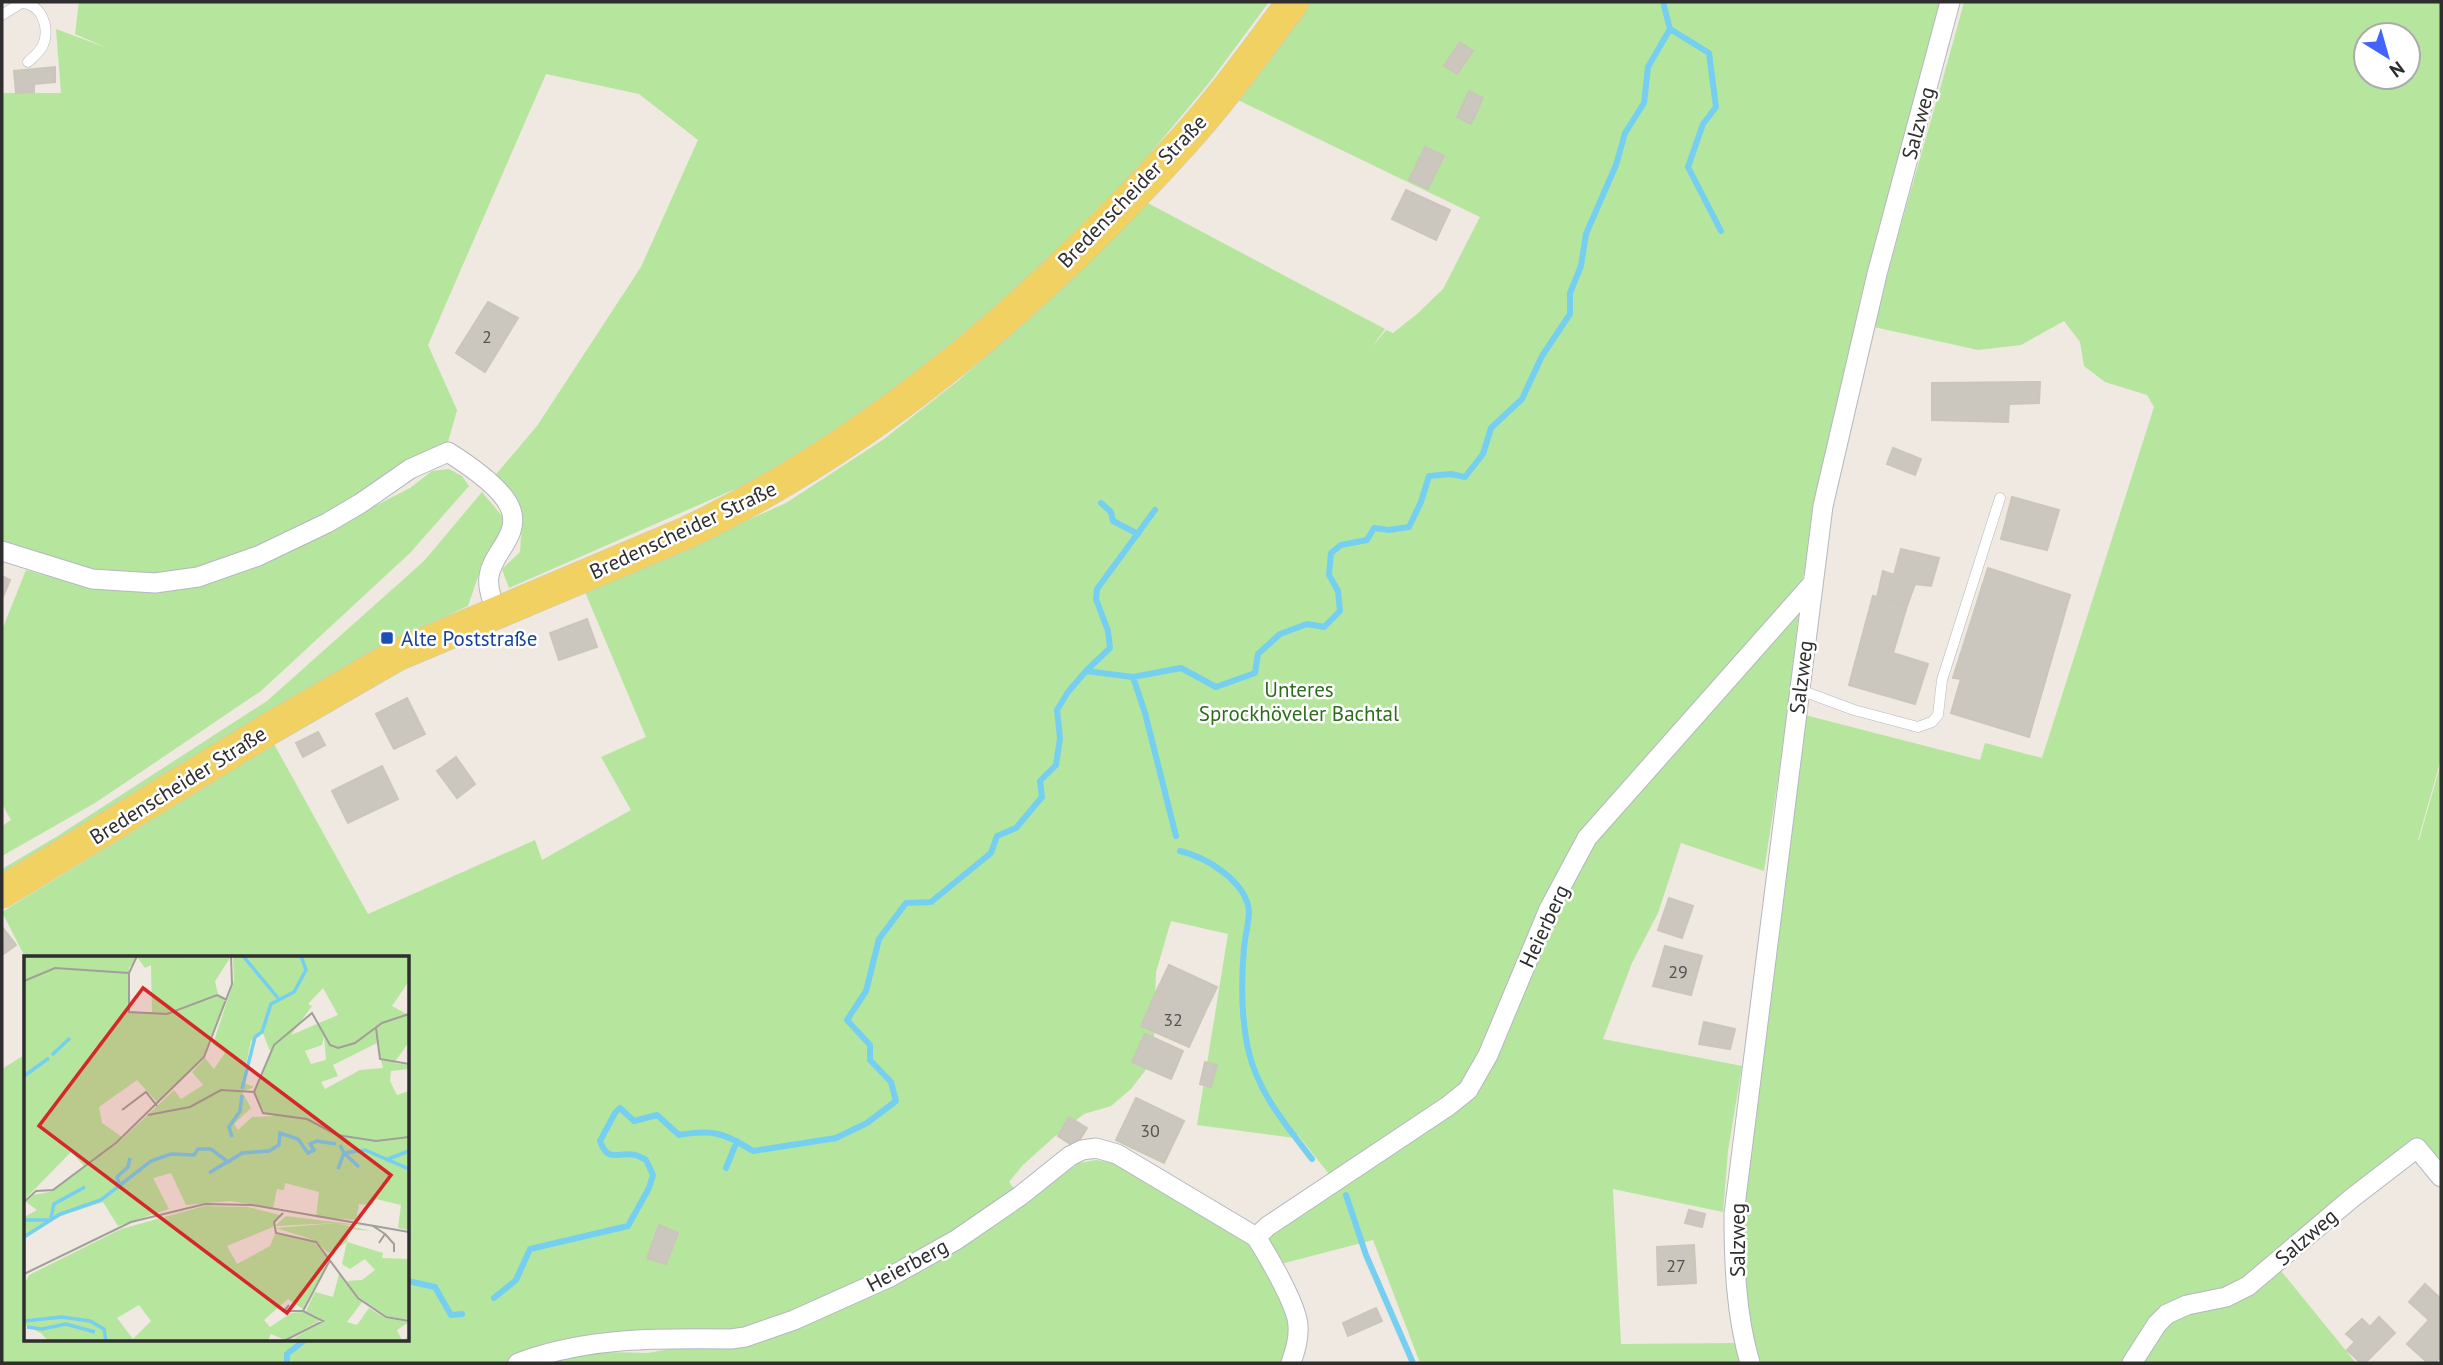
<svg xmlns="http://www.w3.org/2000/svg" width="2443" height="1365" font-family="'PT Sans',sans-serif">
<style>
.green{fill:#b6e59e;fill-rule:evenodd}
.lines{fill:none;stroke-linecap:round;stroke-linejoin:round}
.stream{stroke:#75cff0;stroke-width:6}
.building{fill:#cbc7bf;stroke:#cbc5ba;stroke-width:2}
.service-casing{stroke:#b4b7c1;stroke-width:11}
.minor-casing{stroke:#b4b7c1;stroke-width:21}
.primary-casing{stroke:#c9c9c9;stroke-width:33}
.service{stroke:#fff;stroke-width:10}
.minor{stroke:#fff;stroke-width:19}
.primary{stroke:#f2d163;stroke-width:32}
.transit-dot{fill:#1a4fb4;stroke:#fff;stroke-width:2.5}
.labels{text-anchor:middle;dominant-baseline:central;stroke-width:5;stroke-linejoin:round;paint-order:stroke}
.number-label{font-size:18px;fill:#555452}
.street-label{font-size:21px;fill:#2e2e2e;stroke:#fff}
.transit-label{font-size:21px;fill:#164399;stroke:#fff;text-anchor:start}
.park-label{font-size:21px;fill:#2c6e1b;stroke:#fff}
.inset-river{fill:none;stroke:#75cff0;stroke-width:3.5}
.inset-road{fill:none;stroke:#a29e99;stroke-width:2}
.view{fill:#d62828;fill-opacity:0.15;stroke:#d62828;stroke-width:3.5}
.inset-edge{fill:none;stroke:#2e2e2e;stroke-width:3.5}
</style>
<rect width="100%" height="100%" fill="#efe9e1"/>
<path class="green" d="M79 2H1269L1209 83 1139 167 1025 282 847 429 749 483 509 588 502 569 520 552 522 522 492 479 537 426 641 267 698 140 639 94 546 74 428 345 457 410 448 442 307 528 178 576 94 573 44 559 2 541V93H61L56 29 107 48 75 34Z
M1310 2H1943L1860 300 1833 450 1800 589 1583 840 1467 1088 1333 1179 1297 1134 1295 1138 1197 1125 1228 934 1171 921 1156 972 1154 1036 1148 1067 1131 1089 1111 1106 1084 1114 1054 1137 1022 1166 1009 1182 1019 1196 887 1274 742 1331 536 1354 508 1363H2V1069L26 1054V1339H408V957L26 959 2 912 274 744 368 914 535 840 542 860 631 810 601 757 646 737 585 592 786 503 884 439 959 380 1027 320 1144 201 1385 329 1371 348 1386 330 1393 333 1417 314 1443 289 1480 217 1236 99Z
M1964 2H2441V759L2418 840H2422H2419L2441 763V1170L2418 1143 2246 1283 2170 1306 2126 1363H1760L1745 1300 1740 1216 1769 1016 1805 715 1980 760 1985 743 2042 758 2154 407 2147 395 2105 382 2084 366 2080 342 2064 321 2021 345 1978 350 1874 327C1901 218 1935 111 1964 2ZM2366 35H2408V77H2366Z
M449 469 462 476 469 486 410 553 261 691 95 803 2 856V826L11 820 2 804V630L26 570 79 585 134 590 305 542 410 488 432 471Z
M482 492 503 517V531L482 565 468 606 387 644 2 875V869L56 837 267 701 424 561Z
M1800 604 1783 747 1764 871 1681 843 1658 913 1632 963 1603 1039 1742 1066 1728 1151 1723 1212 1613 1189 1621 1344 1735 1343 1742 1363H1420L1373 1240 1277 1265 1270 1244 1269 1230 1473 1090 1591 837Z
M1096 1160 1121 1164 1254 1241 1300 1333 1286 1363H533L565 1351 648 1353 774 1330 1030 1197 1079 1163Z
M2277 1266 2356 1363H2134L2170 1316Z"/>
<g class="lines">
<path class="stream" d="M1670 29 1709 53 1716 107 1703 124 1688 167 1721 231
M1101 503 1111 512 1113 521 1138 534
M1086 671 1110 648 1108 631 1096 599 1097 589 1155 510
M1133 677 1145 713 1176 836
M1180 851C1206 857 1246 881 1249 911 1249 923 1245 936 1244 948 1241 982 1241 1016 1248 1049 1258 1093 1286 1125 1312 1159
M726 1168 737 1141
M1346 1195 1366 1255 1413 1363
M408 1231V1236
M408 1281 435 1287 451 1315 462 1314
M494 1298 516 1280 530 1249 628 1226 649 1188 653 1175 646 1160C642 1158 639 1156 635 1155 618 1151 608 1164 600 1141L615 1113 620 1108 634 1121 657 1115 679 1135C713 1129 724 1133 753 1151L836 1138 867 1123 896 1101 891 1082 870 1060V1045L847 1020 866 991 879 939 906 903 931 902 991 853 997 836 1016 828 1042 797 1040 781 1056 765 1060 738 1057 710 1068 692 1086 671 1133 677 1181 668 1216 687 1255 673 1258 654 1280 634 1307 624 1324 627 1340 611 1338 591 1329 575 1331 553 1341 545 1367 540 1374 528 1389 530 1409 527 1421 502 1429 476 1451 474 1465 477 1483 454 1491 428 1522 399 1542 356 1570 314V293L1581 266 1586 234 1616 165 1625 133 1644 103 1648 67 1670 29 1663 2
M287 1363V1354L306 1339"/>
</g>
<path class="building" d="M1460 42 1473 51 1457 74 1444 66Z
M55 67V82L34 84V92L16 93 14 71Z
M1469 91 1483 98 1471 124 1457 117Z
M1425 147 1444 156 1428 189 1409 180Z
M1406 190 1450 210 1436 240 1392 219Z
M488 302 518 318 485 372 456 353Z
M2040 382 2039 403 2009 404 2008 422 1932 420V383Z
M1893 448 1921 459 1915 475 1887 464Z
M2012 497 2059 510 2047 550 2001 539Z
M1901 549 1939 558 1931 586 1915 584 1907 606 1877 597 1883 571 1894 575Z
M1988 568 2070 595 2029 737 1951 713 1961 679 1953 678Z
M2 576 10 580 2 599Z
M1873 596 1907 606 1893 653 1928 664 1915 704 1849 685Z
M587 619 597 647 559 660 550 633Z
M407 698 425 734 394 749 376 714Z
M318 732 325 745 303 757 296 743Z
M456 757 475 784 457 798 437 771Z
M382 766 398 799 348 823 332 791Z
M1669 898 1693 906 1682 938 1658 930Z
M3 928 16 945 2 955V930Z
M1665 946 1702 956 1691 995 1653 986Z
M1169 965 1217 987 1205 1012 1157 990Z
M1157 990 1205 1012 1189 1047 1141 1026Z
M1704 1022 1735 1029 1730 1049 1699 1044Z
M1145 1034 1183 1051 1171 1079 1132 1062Z
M1205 1062 1217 1065 1211 1087 1200 1084Z
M1136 1098 1184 1121 1164 1163 1116 1140Z
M1069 1117 1087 1128 1075 1147 1058 1136Z
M1689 1210 1705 1214 1702 1227 1685 1223Z
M659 1225 678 1233 666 1264 647 1258Z
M1694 1245 1696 1283 1658 1285 1657 1247Z
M2425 1284 2441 1299V1356L2435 1363H2428L2407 1344 2429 1320 2409 1302Z
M1376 1308 1382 1321 1348 1336 1343 1323Z
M2379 1317 2395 1333 2365 1363H2361L2347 1350 2355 1342 2346 1334 2362 1319 2370 1327Z"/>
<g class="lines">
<defs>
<path id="service" d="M2 15 21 3C42 3 50 28 43 45 40 52 33 57 28 62
M1800 690 1854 710 1918 727 1932 722 1938 715 1942 680 2000 498"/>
<path id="minor" d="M2 551 92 579 155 583 198 577 258 556 327 523 361 503 410 469 448 452C467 464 504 489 511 510 520 536 492 553 489 576 487 588 492 601 497 612
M518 1363C586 1337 659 1338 731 1339L745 1337 794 1320 890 1277 956 1240 1020 1196 1070 1156 1082 1150 1096 1148 1117 1154 1256 1237
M1291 1363C1295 1351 1299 1339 1298 1326 1298 1307 1267 1254 1256 1237L1268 1226 1448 1106 1468 1090 1488 1055 1549 909 1587 838 1813 583
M1750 1363C1736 1315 1734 1264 1734 1214L1823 506 1877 274 1950 2
M2132 1363 2157 1324 2167 1314 2187 1305 2226 1297 2248 1286 2352 1198 2417 1148 2441 1177"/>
<path id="primary" d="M2 892 269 729 397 655 686 533C879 441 1039 301 1182 143 1222 99 1257 50 1293 2"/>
</defs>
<use href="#service" class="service-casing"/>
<use href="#minor" class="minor-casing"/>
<use href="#primary" class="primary-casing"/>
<use href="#service" class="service"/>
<use href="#minor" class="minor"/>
<use href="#primary" class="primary"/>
</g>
<rect class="transit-dot" x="380" y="631" width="14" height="14" rx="3.5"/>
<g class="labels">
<g class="number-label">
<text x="487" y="336">2</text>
<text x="1678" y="971">29</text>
<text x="1173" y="1019">32</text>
<text x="1150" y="1130">30</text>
<text x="1676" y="1265">27</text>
</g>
<g class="street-label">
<text transform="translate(1918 123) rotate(-75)">Salzweg</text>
<text transform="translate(1132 191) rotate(-46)">Bredenscheider Straße</text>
<text transform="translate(683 530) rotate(-25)">Bredenscheider Straße</text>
<text transform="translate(1801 677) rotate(-83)">Salzweg</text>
<text transform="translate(178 785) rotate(-32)">Bredenscheider Straße</text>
<text transform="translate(1544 926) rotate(-65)">Heierberg</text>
<text transform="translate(2306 1237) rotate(-41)">Salzweg</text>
<text transform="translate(1737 1240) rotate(-90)">Salzweg</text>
<text transform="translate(907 1265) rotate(-28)">Heierberg</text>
</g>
<g class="transit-label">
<text x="401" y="638">Alte Poststraße</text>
</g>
<g class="park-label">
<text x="1299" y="689">Unteres<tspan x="1299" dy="24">Sprockhöveler Bachtal</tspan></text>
</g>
</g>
<g transform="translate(24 956)">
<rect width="385" height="385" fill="#efe9e1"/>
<path d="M0 0 206 2 191 25 194 38 202 43 179 101 134 147 113 124 75 151 78 167 98 181 60 210 47 196 0 244ZM113 1 121 12 127 9 128 56H105V12ZM209 0H385V25L368 50 385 59V86L370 107 385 109V113L367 115 366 125 373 139 385 135V274L374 272 377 249 352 243 348 249 335 248 332 264 292 261 295 236 261 227 260 234 253 233 249 252 207 245 162 249 147 217 129 222 145 253 94 270 79 246 37 260 0 282V261L13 254 2 246 9 239 25 236 97 184 150 134 157 143 179 129 168 116 181 102 190 113 201 97 189 88 210 24ZM299 32 314 59 267 79 288 50 284 48ZM238 75 246 95 249 90 230 135 240 156 251 160 228 161 214 174 210 168 227 152 218 136 230 131 218 126 227 85ZM300 80 302 104 287 108 281 95 298 89ZM353 87 359 112 336 114 301 133 297 126 314 120 309 109ZM180 250 224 251 256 259 249 271 203 290 213 308 246 290 251 278 289 285 305 304 279 353 264 343 240 364 246 371 267 357 279 356 298 363 261 384 247 378 244 385H24L17 377 0 369V328L5 319 97 273ZM115 349 127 365 109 383 93 362ZM262 260 342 270 315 268 348 275 325 273 323 286 359 297 358 302 385 303V364L362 360 332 339 323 325 338 324 351 314 341 303 326 313 318 308 323 286 304 297 290 284 252 272 313 267 251 270ZM315 318 338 346 323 366 333 369 345 352 361 362 385 366 373 374 378 384 385 381V385H266L300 364 282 355 291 336 309 341Z" fill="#b6e59e" fill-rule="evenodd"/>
<path class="inset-river" d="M219 0 254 42M28 99 46 82M0 120 25 102M218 133 231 81 238 76 247 48 270 36 282 14 277 0M208 181 205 171 216 155 218 139M316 189 320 197 341 194 385 213M364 203 385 195M314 213 320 197 335 211M185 217 203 206M95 227 93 221 104 211 106 202M27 262 30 248 61 231M0 264H26M0 281 36 258 77 244 127 205 147 198 170 199 174 193H187L204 206 218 197 245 195 255 189 256 177 274 183 284 197 290 194 286 188 293 185 312 188M0 365 38 361 66 365 80 373 82 385M3 371 18 373 42 368 71 376"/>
<path class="inset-road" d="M113 0 105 17V56L143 58 193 39 203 44M0 25 31 12 105 17M352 72 356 103 385 108M230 136 239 157 283 163 313 179 352 185 385 181M98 154 122 136 133 150M124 159 166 151 197 134 230 136 250 89 288 57 306 89 314 92 331 87 358 67 385 58M0 246 12 235 29 234 93 186 180 101 208 28 207 0M259 257 250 266 252 277 292 286 334 342 362 361 385 365M349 270 361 278 355 287M361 278 370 288V296M0 318 107 266 181 248 228 249 385 276M265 349 260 355H279L306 304M260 385 299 365 279 355"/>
<path class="view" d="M119 32 367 219 263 357 15 170Z"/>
<rect width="385" height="385" class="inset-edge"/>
</g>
<rect width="2443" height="1365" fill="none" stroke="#2e2e2e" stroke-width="7"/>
<g transform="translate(2387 56) rotate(143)"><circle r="33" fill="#ffffff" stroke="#ababab" stroke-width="2"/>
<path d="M0-5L12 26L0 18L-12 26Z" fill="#4264fb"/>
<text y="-10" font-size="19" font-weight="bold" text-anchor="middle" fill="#2e2e2e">N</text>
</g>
</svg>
